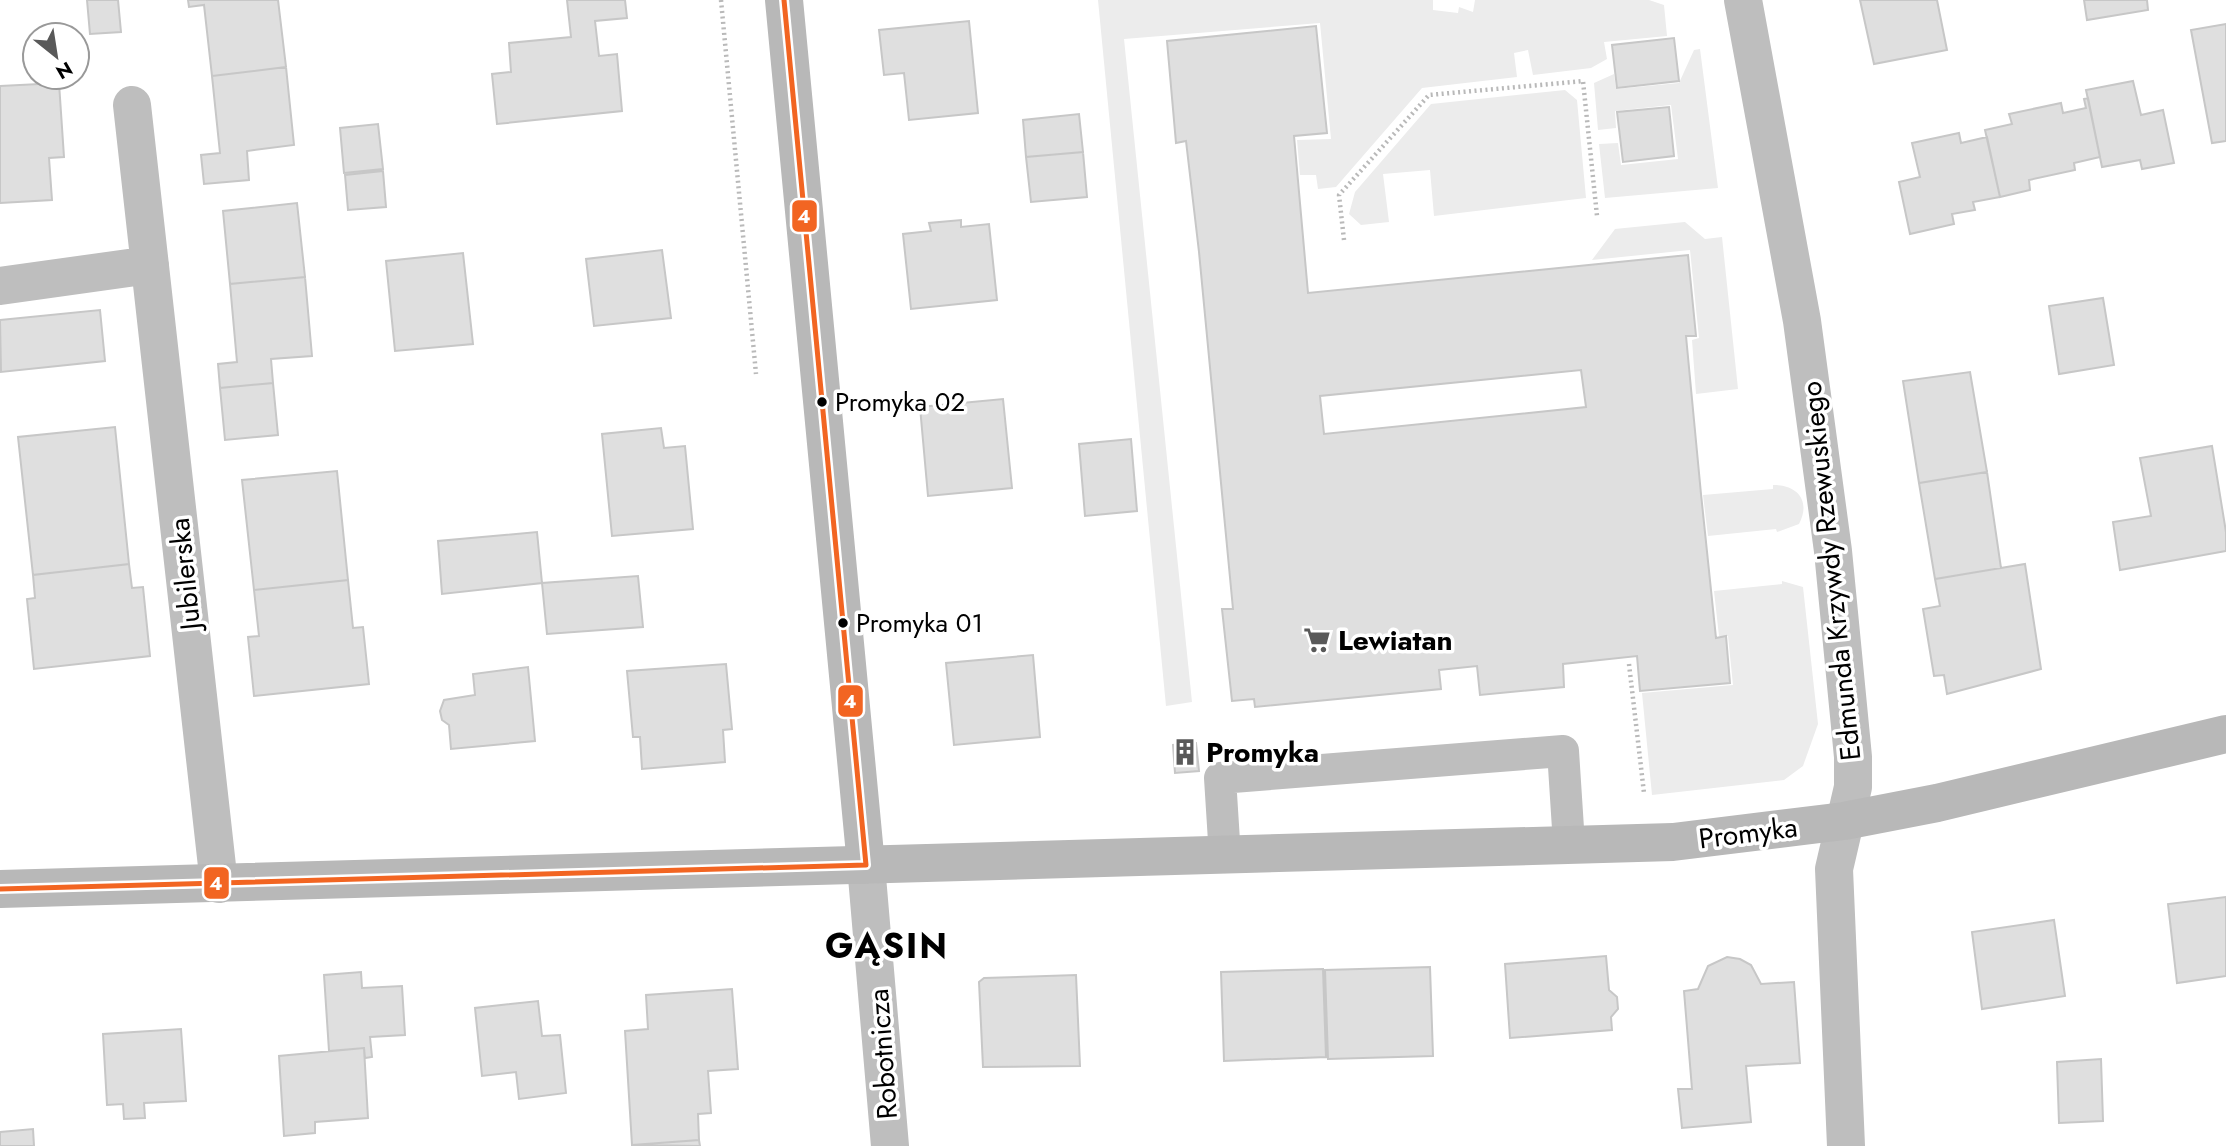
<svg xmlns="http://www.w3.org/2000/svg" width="2226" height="1146" font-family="Jost,sans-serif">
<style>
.green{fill:#ececec}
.building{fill:#dfdfdf;stroke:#c7c7c7;stroke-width:2;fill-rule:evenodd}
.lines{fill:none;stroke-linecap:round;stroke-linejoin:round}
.path{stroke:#b9b9b9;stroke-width:4.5;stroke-dasharray:2 3.5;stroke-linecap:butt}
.lane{stroke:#bebebe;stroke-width:32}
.street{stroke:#bebebe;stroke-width:38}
.secondary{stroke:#b8b8b8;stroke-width:38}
.bus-1-casing{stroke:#fff;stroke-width:10}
.bus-1{stroke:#f26522;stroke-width:5}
.bus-dot{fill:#000;stroke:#fff;stroke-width:2.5}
.labels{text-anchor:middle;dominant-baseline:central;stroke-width:7;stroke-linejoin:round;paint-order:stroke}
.bus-label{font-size:26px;fill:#000;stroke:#fff;text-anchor:start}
.street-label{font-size:28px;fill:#000;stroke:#fff}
.poi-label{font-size:28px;font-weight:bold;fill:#000;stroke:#fff;text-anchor:start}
.district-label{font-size:35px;font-weight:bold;letter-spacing:2px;fill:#000;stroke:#fff}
.line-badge{stroke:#fff;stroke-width:2.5}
.badge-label{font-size:19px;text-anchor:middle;font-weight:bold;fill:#fff}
</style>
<rect width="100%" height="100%" fill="#fff"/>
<path class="green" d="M1098 0H1433V10L1458 13 1459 7 1473 12 1475 0H1649L1664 5 1667 36 1604 42 1607 59 1591 68 1533 75 1528 50 1514 53 1517 77 1422 88 1336 187 1318 189 1316 175H1300L1297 140 1331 139 1320 23 1124 39 1192 702 1166 706Z
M1700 49 1718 188 1605 198 1599 144 1618 143 1621 165 1678 159 1671 105 1615 111 1616 128 1598 130 1594 83 1614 74 1616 89 1679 83 1694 50Z
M1565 90 1577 100 1586 198 1434 216 1430 170 1383 174 1389 222 1361 225 1349 214 1355 192 1431 104Z
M1685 222 1705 239 1722 237 1738 389 1696 394 1692 340 1699 338 1690 250 1592 260 1615 229Z
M1773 485C1798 485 1811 501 1799 524L1777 532 1776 529 1708 536 1703 495 1773 489Z
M1782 581 1803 587 1818 724 1803 766 1784 780 1652 795 1642 693 1733 685 1728 636H1719L1714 591 1782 584Z"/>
<path class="building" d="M87 0H118L121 32 90 34Z
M188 0H278L286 67 212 76 204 5 189 7Z
M567 0H625L627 18 595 21 599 56 617 54 622 111 497 124 492 74 511 72 509 43 571 37Z
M1860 0H1937L1947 50 1874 64Z
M2084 0H2147L2148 10 2087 20Z
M969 21 978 113 909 120 904 73 884 75 879 30Z
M2226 24V141L2212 143 2191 30Z
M1316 26 1327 133 1294 136 1308 293 1688 255 1696 336H1686L1701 494 1716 638 1726 636 1730 683 1640 691 1637 656 1563 664 1564 687 1480 695 1477 666 1439 670 1441 689 1255 707 1254 699 1232 701 1222 609H1233L1199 252 1186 141 1176 143 1167 41ZM1581 370 1586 407 1324 434 1320 396Z
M1674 38 1679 81 1617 88 1612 45Z
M286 67 294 145 247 151 249 180 204 184 201 155 220 153 212 76Z
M2133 81 2141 115 2163 110 2174 163 2142 169 2140 160 2102 167 2086 90Z
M59 83 64 157 49 158 52 200 0 203V86Z
M2088 98 2100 157 2074 163 2075 170 2029 180 2030 190 2000 197 1985 130 2012 124 2009 114 2061 103 2063 113 2086 108 2084 99Z
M1669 107 1674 156 1623 162 1617 112Z
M1079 114 1083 152 1026 157 1023 120Z
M378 124 383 169 344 173 340 128Z
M1959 133 1961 143 1987 137 2000 197 1973 202 1975 210 1952 214 1954 224 1910 234 1899 182 1920 177 1912 143Z
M1083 152 1087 197 1031 202 1026 157Z
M383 171 386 207 348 210 345 175Z
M297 203 305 277 230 284 223 211Z
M961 220V227L989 224 997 300 911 309 903 234 931 231 929 223Z
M662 250 671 318 594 326 586 259Z
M463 253 473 344 395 351 386 261Z
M305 277 312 356 271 359 273 383 220 388 218 364 237 362 230 284Z
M2103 298 2114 365 2059 374 2049 306Z
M100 310 105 361 1 372 0 320Z
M1970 372 1987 472 1919 483 1903 381Z
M273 383 278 435 225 440 220 388Z
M1003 399 1012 488 928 496 920 407Z
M115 427 129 564 33 575 18 437Z
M661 428 664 448 685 446 693 529 612 536 602 434Z
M1131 439 1137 511 1085 516 1079 444Z
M2212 446 2226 532V551L2120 570 2113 522 2151 516 2140 458Z
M337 471 348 580 254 590 242 480Z
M1987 472 2001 568 1935 579 1919 483Z
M537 532 542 583 442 594 438 541Z
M129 564 132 588 143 587 150 656 34 669 27 599 35 598 33 575Z
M2025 564 2041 669 1947 694 1944 675 1934 676 1923 609 1940 606 1935 579Z
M638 576 643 627 547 634 542 583Z
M348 580 353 628 363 627 369 684 254 696 248 637 259 636 254 590Z
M1033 655 1040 737 954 745 946 663Z
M726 664 732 729 723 730 725 762 642 769 640 737H633L627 671Z
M528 667 535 741 451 749 449 725 442 720 440 711 444 700 475 695 473 674Z
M1196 743 1199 771 1175 773 1173 745Z
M2226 897V976L2177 983 2168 904Z
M2054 920 2065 996 1982 1009 1972 932Z
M1606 956 1609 990 1617 997 1618 1009 1611 1017 1612 1030 1510 1038 1505 964Z
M1727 957 1740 959 1751 965 1761 984 1794 982 1800 1063 1746 1066 1751 1122 1682 1128 1678 1089H1692L1684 991 1698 989 1708 966Z
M1430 967 1433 1056 1328 1059 1325 970Z
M1323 969 1326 1057 1224 1061 1221 972Z
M361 972 362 988 402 986 405 1035 370 1037 372 1057 365 1058 364 1048 329 1051 324 975Z
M1076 975 1080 1066 983 1067 979 982 984 978Z
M732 989 738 1069 708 1071 711 1113 698 1114 699 1140 632 1145 625 1031 648 1029 646 995Z
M538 1001 542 1036 560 1035 566 1093 519 1099 516 1072 482 1076 475 1008Z
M181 1029 186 1101 144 1103 145 1118 124 1119 123 1104 107 1105 103 1034Z
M364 1048 368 1118 315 1122V1133L284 1136 279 1056Z
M2101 1059 2103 1121 2059 1123 2057 1062Z
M33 1129 34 1146H0V1132Z
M699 1140 700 1146 632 1145Z"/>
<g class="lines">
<path class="path" d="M721 0 756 374
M1344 240 1339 195 1429 95 1583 81 1597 216
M1629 664 1644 793"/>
<path class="lane" d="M1225 857 1220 778 1563 751 1569 844"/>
<path class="street" d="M1743 0 1802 321 1833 551 1853 757V787L1834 869 1846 1146
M132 105 219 884
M0 286 150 265
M866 865 890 1146"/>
<path class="secondary" d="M784 0 866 865
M0 889 1673 842 1844 821 1937 803 2226 734"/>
<defs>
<path id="bus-1" d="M784 0 866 865
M0 889 866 865"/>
</defs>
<use href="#bus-1" class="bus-1-casing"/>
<use href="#bus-1" class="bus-1"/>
</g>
<defs>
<symbol id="supermarket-bare" viewBox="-9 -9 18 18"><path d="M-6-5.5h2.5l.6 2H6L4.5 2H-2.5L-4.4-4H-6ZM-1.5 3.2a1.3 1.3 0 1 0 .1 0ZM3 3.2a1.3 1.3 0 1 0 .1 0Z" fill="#595959" stroke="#fff" stroke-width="2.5" paint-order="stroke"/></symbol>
<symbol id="building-bare" viewBox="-9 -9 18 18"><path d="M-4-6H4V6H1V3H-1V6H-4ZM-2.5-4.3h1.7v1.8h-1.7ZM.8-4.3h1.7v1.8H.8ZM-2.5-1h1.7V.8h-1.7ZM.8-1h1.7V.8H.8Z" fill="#595959" stroke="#fff" stroke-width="2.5" paint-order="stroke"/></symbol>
</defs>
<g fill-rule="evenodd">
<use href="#supermarket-bare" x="1298" y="621" width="38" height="38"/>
<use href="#building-bare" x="1166" y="733" width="38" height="38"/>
</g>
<g class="bus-dot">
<circle cx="822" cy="402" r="6"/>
<circle cx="843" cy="623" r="6"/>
</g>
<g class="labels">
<g class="bus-label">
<text x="835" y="402">Promyka 02</text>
<text x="856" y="623">Promyka 01</text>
</g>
<g class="street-label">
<text transform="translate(1831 571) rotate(-96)">Edmunda Krzywdy Rzewuskiego</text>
<text transform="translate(185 574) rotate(-96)">Jubilerska</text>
<text transform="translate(1748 833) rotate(-7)">Promyka</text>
<text transform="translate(883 1054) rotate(-94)">Robotnicza</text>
</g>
<g class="poi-label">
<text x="1338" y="640">Lewiatan</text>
<text x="1206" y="752">Promyka</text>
</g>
<g class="district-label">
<text x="887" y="946">GĄSIN</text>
</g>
</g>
<g class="line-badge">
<rect x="791" y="199" width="27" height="34" rx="7" fill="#f26522"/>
<rect x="837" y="684" width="27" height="34" rx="7" fill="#f26522"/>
<rect x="203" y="866" width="27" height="34" rx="7" fill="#f26522"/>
</g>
<g class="badge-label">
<text x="804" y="223">4</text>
<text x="850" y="708">4</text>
<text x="216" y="890">4</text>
</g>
<g transform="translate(56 56) rotate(150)"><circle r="33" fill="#ffffff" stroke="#999999" stroke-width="2"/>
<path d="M0-5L12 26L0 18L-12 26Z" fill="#595959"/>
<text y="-10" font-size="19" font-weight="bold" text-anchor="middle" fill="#000000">N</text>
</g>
</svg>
